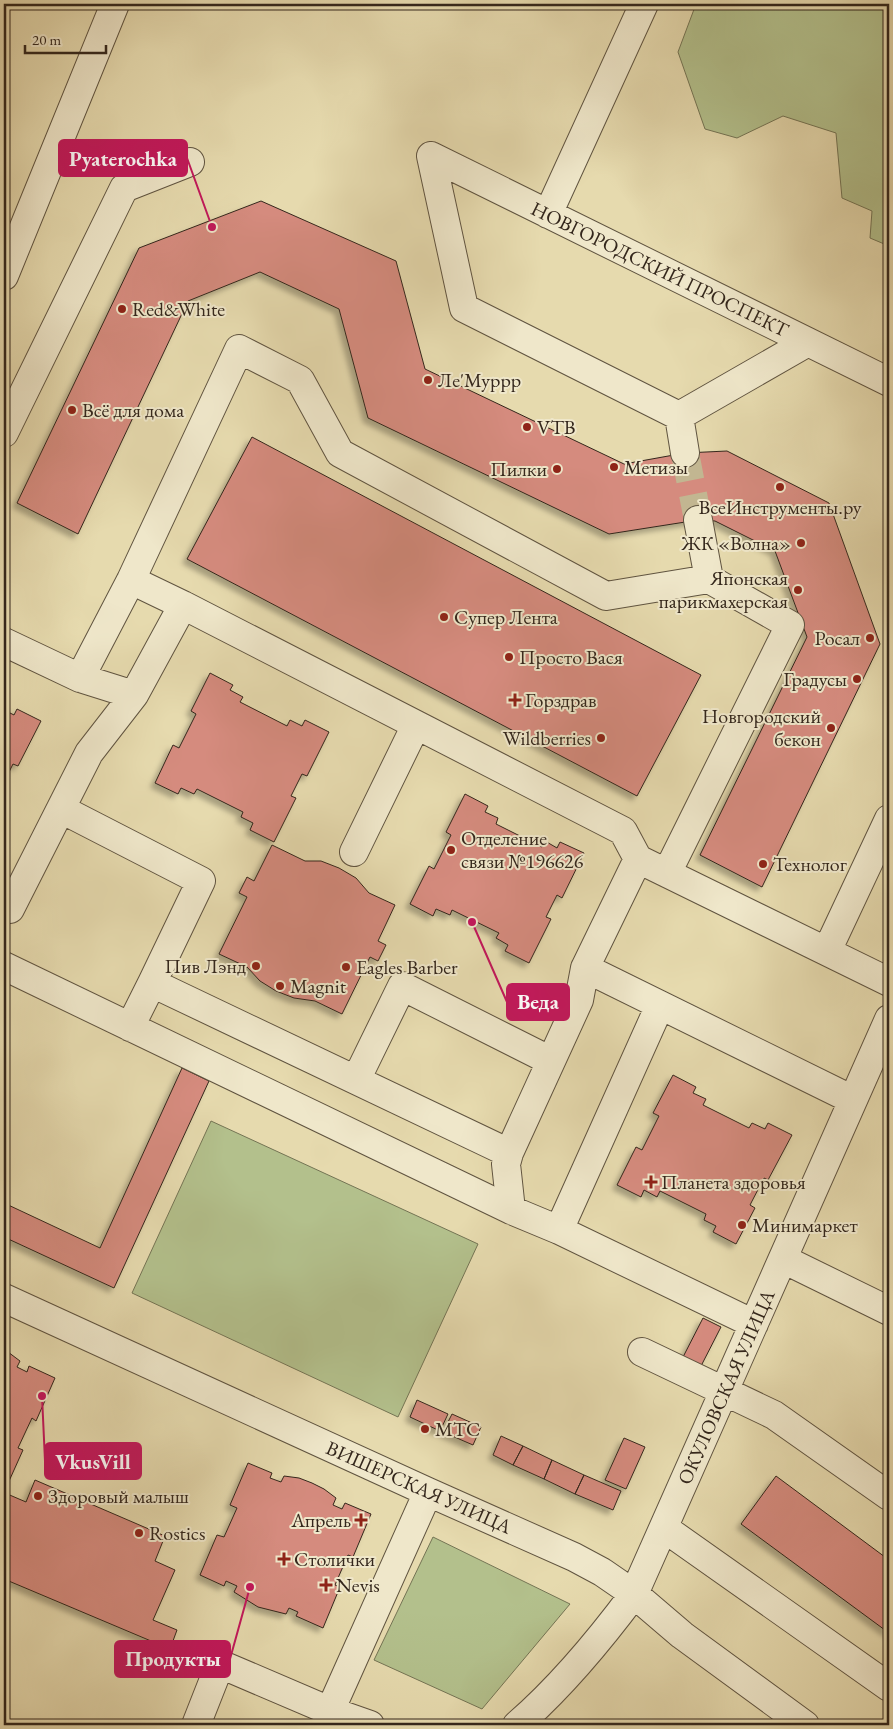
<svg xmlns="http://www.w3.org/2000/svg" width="893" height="1729" font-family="'EB Garamond',serif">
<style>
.green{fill:#b3c08c;stroke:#747454}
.building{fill:#d58b7e;stroke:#34271c;filter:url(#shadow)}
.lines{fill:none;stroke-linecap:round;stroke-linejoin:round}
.minor-tunnel{stroke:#c2b691;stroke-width:28;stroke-dasharray:28 14;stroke-linecap:butt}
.minor-casing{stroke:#605440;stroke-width:30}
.minor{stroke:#efe7ca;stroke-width:28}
.poi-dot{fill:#8f2418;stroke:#efe7ca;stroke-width:2}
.labels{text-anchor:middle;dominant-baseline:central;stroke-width:4;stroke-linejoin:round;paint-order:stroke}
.street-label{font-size:20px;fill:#34271c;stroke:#efe7ca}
.poi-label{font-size:20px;fill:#34271c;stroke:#efe7ca;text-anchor:start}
.leader{fill:none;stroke:#c2185b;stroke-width:2}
.callout-dot{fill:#c2185b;stroke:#efe7ca;stroke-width:2}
.callout{fill:#c2185b;stroke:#c2185b;stroke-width:2}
.callout-label{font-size:21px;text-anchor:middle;font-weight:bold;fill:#fff}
</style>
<defs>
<filter id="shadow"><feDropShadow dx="-4.5" dy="4.5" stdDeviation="2.5" flood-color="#0004"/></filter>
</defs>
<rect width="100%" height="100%" fill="#e6daae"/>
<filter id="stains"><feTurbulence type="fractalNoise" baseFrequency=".004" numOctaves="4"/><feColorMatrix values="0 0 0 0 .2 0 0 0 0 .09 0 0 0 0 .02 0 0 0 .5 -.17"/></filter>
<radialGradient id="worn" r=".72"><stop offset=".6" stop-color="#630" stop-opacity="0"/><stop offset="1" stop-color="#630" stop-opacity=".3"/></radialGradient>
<path class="green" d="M696 4H889V246L870 238 872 211 842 198 836 133 783 116 737 138 705 129 678 52Z
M211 1121 478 1244 398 1417 132 1293Z
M433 1537 570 1604 482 1709 374 1660Z"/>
<path class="building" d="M261 201 396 261 425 369 624 464 685 453 727 451 829 503 880 644 762 887 700 855 807 637 775 551 715 521 698 520 609 534 368 418 339 309 260 272 188 301 78 534 17 503 139 248Z
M252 437 701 675 637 796 187 559Z
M210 673 233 685 230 690 243 697 240 702 287 726 290 720 302 726 305 720 329 732 307 776 302 774 291 796 296 798 274 842 250 830 253 823 241 817 243 812 197 789 194 794 181 788 178 794 155 783 173 745 179 748 196 714 191 711Z
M17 709 41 721 18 766 13 764 4 782V710L14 715Z
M465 794 488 806 485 812 498 818 496 824 542 847 545 841 557 848 560 842 584 853 562 898 557 895 546 917 551 919 529 963 505 951 508 945 496 938 499 933 452 910 450 915 436 909 433 916 410 904 429 866 434 869 451 835 446 832Z
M272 845 305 861H321L339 868 356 878 369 893 395 905 378 941 386 945 378 961 370 957 342 1014 315 1001 294 998 276 991 260 981 247 967 219 954 247 897 239 893 247 877 254 881Z
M182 1068 209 1081 114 1288 4 1237V1203L100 1248Z
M673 1075 696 1087 693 1093 706 1099 703 1105 749 1128 752 1123 765 1129 768 1123 792 1135 768 1180 764 1178 750 1205 755 1208 736 1244 713 1232 716 1226 704 1220 706 1214 660 1191 657 1197 644 1190 641 1197 617 1185 636 1147 642 1150 659 1116 653 1113Z
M703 1318 721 1327 700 1368 682 1359Z
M4 1349 20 1361 17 1367 27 1372 29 1366 55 1378 36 1421 32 1418 18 1448 23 1450 5 1490H4Z
M417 1400 448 1414 440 1431 410 1417Z
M452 1414 481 1427 473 1445 443 1432Z
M501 1436 523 1446 513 1465 493 1455Z
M624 1438 645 1447 626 1489 605 1480Z
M523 1446 552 1460 544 1479 513 1465Z
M552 1460 584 1475 575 1494 544 1479Z
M248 1463 272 1473 270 1478 281 1482 284 1476 299 1478 312 1483 324 1489 336 1498 333 1505 342 1509 345 1503 371 1514 353 1557 348 1555 335 1585 340 1587 323 1628 296 1616 298 1612 289 1608 286 1614 258 1607 234 1592 237 1586 226 1581 224 1586 200 1575 217 1535 224 1537 237 1508 230 1505Z
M584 1475 621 1491 613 1510 575 1494Z
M776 1476 889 1560V1633L741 1524Z
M35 1480 165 1536 155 1561 175 1570 153 1620 177 1630 170 1649 4 1579V1495L5 1493 26 1502Z"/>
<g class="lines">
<path class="minor-tunnel" d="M685 453 698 520"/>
<defs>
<path id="minor" d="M431 156 464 308 679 416 808 342
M431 156 889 382
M548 214 644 4
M4 276 115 4
M679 416 685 453
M4 433 124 188 190 162
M698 520 709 579
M131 580 183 605
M4 642 80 678 134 695 183 605 623 831 638 859 889 982
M80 678 131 580 239 349 300 380 340 453 606 596 709 579 790 625 667 873
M61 809 201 881 152 983 509 1153
M354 852 416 725
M638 859 585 968 853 1100
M4 906 10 909 89 753 134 695
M827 951 889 819
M4 966 511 1210 559 1230 754 1324
M130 1027 152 983
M356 1080 402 986 551 1061
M511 1210 506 1164 509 1153 579 1000 585 968
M559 1230 660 1005
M783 1259 889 1311
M4 1298 428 1492 574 1557 602 1572 634 1594 682 1635 805 1725
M642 1352 774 1415 889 1496
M664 1528 889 1687
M330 1711 428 1492
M196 1725 220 1664 330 1711 370 1725
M517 1725C561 1687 599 1641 634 1594L889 1019"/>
</defs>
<use href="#minor" class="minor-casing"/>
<use href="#minor" class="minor"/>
</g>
<g class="poi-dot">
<circle cx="122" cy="309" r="5"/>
<circle cx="428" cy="380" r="5"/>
<circle cx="72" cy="410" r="5"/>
<circle cx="527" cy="427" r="5"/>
<circle cx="614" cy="467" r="5"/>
<circle cx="557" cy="469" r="5"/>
<circle cx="780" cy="487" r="5"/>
<circle cx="801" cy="543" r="5"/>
<circle cx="798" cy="590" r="5"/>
<circle cx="444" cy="617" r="5"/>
<circle cx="870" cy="638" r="5"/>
<circle cx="509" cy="657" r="5"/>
<circle cx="857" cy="679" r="5"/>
<path d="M512.5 692.5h5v5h5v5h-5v5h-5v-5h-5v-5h5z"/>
<circle cx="831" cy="728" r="5"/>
<circle cx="601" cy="738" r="5"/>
<circle cx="451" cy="850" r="5"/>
<circle cx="763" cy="864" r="5"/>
<circle cx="256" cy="966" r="5"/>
<circle cx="346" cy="967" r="5"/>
<circle cx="280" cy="986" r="5"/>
<path d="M648.5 1174.5h5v5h5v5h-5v5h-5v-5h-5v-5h5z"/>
<circle cx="742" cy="1225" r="5"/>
<circle cx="425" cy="1429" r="5"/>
<circle cx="38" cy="1496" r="5"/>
<path d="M358.5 1512.5h5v5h5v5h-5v5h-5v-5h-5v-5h5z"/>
<circle cx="139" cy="1533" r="5"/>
<path d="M281.5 1551.5h5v5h5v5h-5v5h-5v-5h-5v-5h5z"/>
<path d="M323.5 1577.5h5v5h5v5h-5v5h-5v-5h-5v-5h5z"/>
</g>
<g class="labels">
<g class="street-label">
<text transform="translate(660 269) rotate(26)">НОВГОРОДСКИЙ ПРОСПЕКТ</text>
<text transform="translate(726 1387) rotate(-66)">ОКУЛОВСКАЯ УЛИЦА</text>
<text transform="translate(419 1487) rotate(24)">ВИШЕРСКАЯ УЛИЦА</text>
</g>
<g class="poi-label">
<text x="132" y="309">Red&amp;White</text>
<text x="438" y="380">Ле'Муррр</text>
<text x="82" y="410">Всё для дома</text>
<text x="537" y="427">VTB</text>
<text x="624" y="467">Метизы</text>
<text x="547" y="469" text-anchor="end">Пилки</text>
<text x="780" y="507" text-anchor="middle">ВсеИнструменты.ру</text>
<text x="791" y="543" text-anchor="end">ЖК «Волна»</text>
<text x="788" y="578" text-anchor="end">Японская<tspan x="788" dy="23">парикмахерская</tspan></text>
<text x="454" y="617">Супер Лента</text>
<text x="860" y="638" text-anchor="end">Росал</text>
<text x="519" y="657">Просто Вася</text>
<text x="847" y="679" text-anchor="end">Градусы</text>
<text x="525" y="700">Горздрав</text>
<text x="821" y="716" text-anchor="end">Новгородский<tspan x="821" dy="23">бекон</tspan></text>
<text x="591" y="738" text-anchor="end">Wildberries</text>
<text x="461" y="838">Отделение<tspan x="461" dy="23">связи №196626</tspan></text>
<text x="773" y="864">Технолог</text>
<text x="246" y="966" text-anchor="end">Пив Лэнд</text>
<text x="356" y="967">Eagles Barber</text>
<text x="290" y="986">Magnit</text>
<text x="661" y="1182">Планета здоровья</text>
<text x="752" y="1225">Минимаркет</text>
<text x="435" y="1429">МТС</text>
<text x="48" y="1496">Здоровый малыш</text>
<text x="351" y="1520" text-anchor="end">Апрель</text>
<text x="149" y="1533">Rostics</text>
<text x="294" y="1559">Столички</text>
<text x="336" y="1585">Nevis</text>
</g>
</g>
<path class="leader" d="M212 227L187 158M472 922L507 1002M42 1396L45 1461M250 1587L230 1659"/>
<g class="callout-dot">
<circle cx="212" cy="227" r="5"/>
<circle cx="472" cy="922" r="5"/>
<circle cx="42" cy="1396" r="5"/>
<circle cx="250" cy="1587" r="5"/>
</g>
<g class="callout">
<rect x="59" y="140" width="128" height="36" rx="5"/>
<rect x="507" y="984" width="62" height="36" rx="5"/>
<rect x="45" y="1443" width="96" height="36" rx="5"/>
<rect x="115" y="1641" width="115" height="36" rx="5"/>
</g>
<g class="callout-label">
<text x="123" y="166">Pyaterochka</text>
<text x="538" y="1009">Веда</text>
<text x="93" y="1469">VkusVill</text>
<text x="173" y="1666">Продукты</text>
</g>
<rect width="893" height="1729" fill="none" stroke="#e6daae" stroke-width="20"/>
<rect x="5" y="5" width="883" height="1719" fill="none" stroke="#34271c" stroke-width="2.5"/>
<rect x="10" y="10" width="873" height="1709" fill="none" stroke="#34271c"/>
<path d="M25 45v8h81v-8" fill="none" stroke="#34271c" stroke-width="2.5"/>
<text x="32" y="45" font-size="15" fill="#34271c" stroke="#efe7ca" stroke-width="4" paint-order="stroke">20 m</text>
<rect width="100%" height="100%" filter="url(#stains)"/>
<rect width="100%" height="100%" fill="url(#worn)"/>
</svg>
